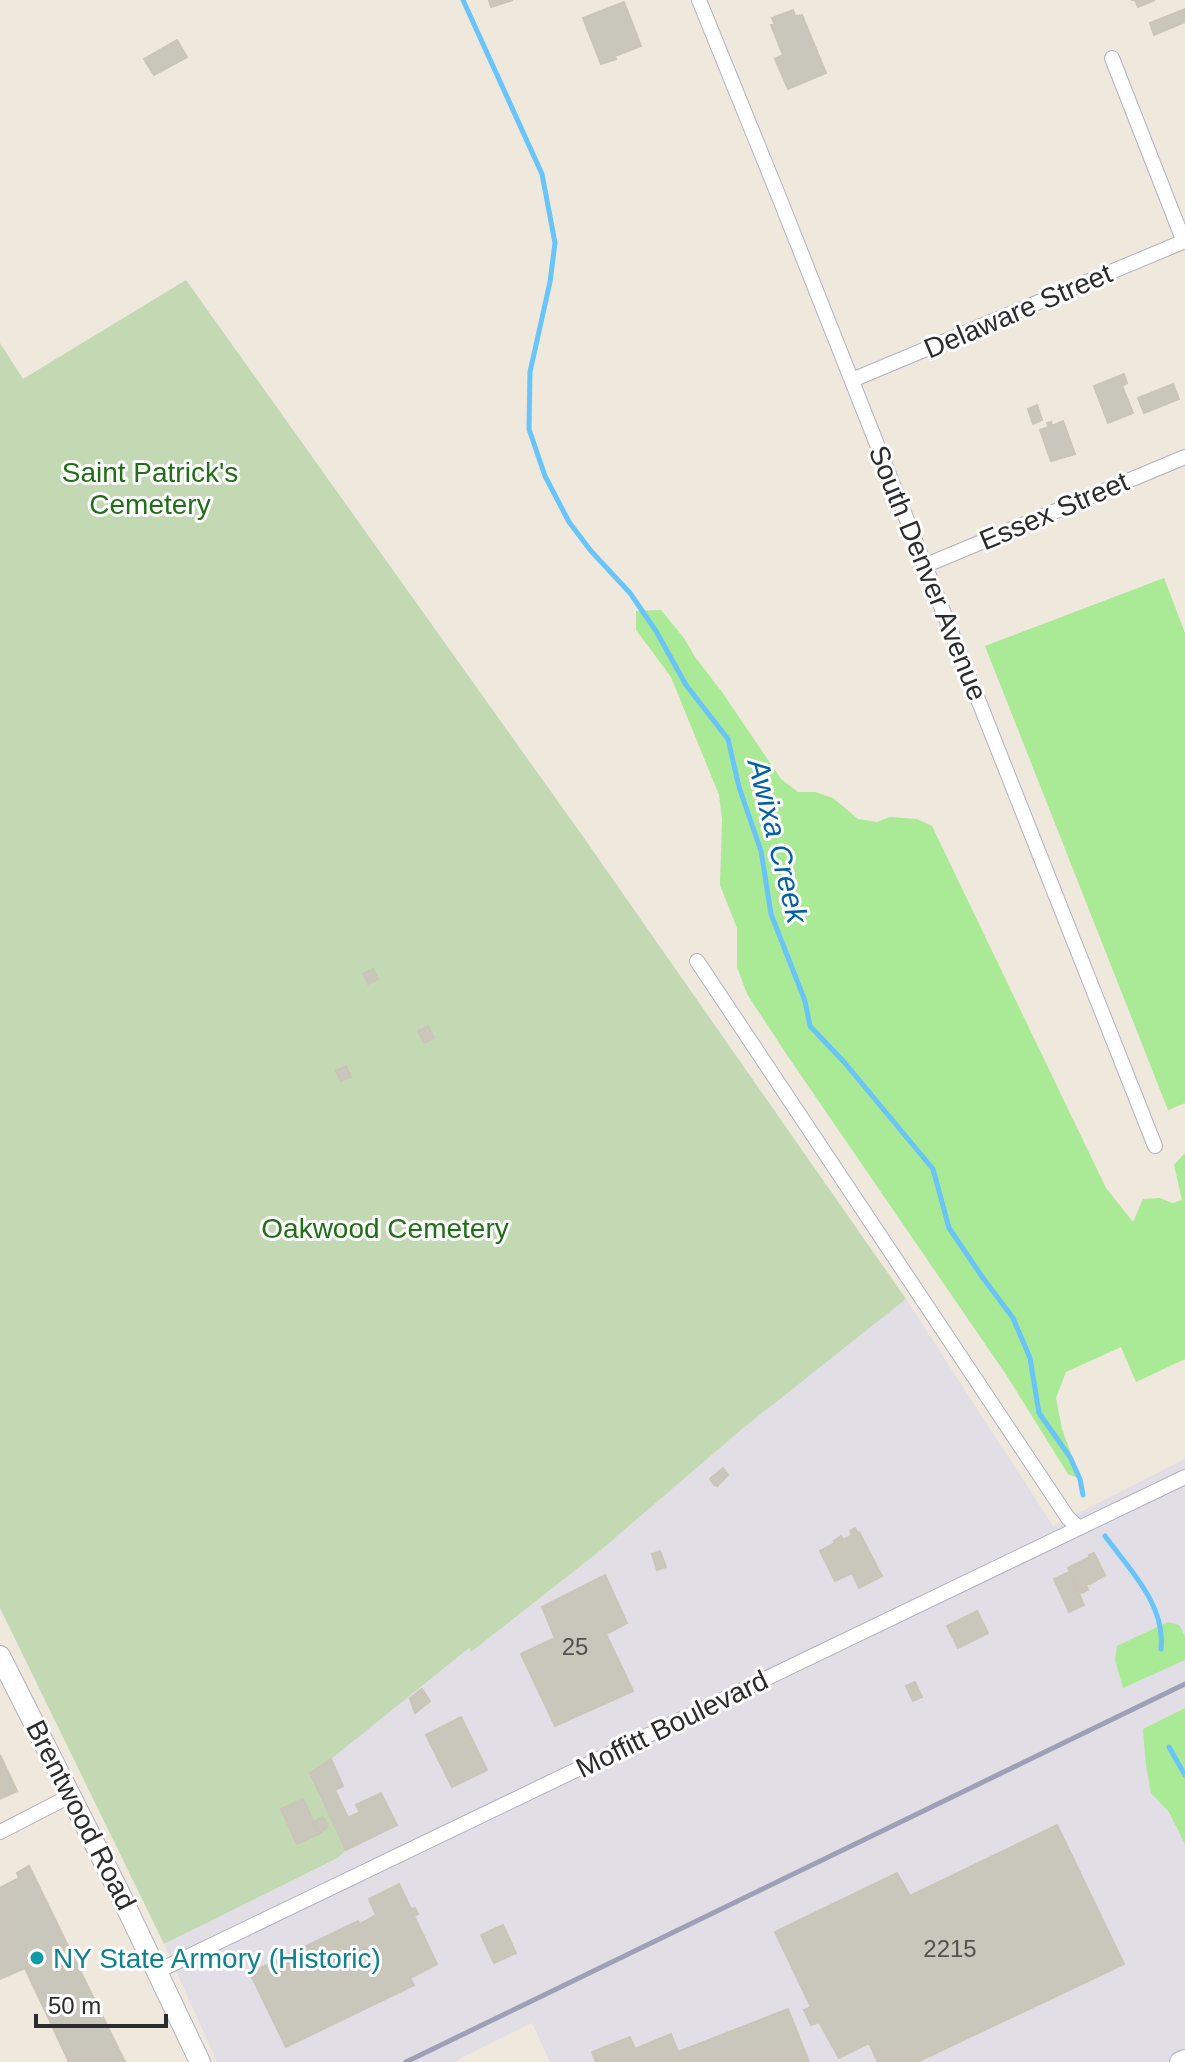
<svg xmlns="http://www.w3.org/2000/svg" width="1185" height="2062" font-family="Arial,sans-serif">
<style>
.industrial{fill:#e1dee6}
.green{fill:#aae995}
.cemetery{fill:#c2d9b3}
.lines{fill:none;stroke-linecap:round;stroke-linejoin:round}
.stream{stroke:#69c4f8;stroke-width:5}
.building{fill:#c9c6bb;stroke:#cac5b6;stroke-width:2}
.street-casing{stroke:#b1b2c0;stroke-width:16}
.secondary-casing{stroke:#b1b2c0;stroke-width:22}
.street{stroke:#fff;stroke-width:14}
.secondary{stroke:#fff;stroke-width:20}
.rail{stroke:#9fa0b7;stroke-width:5}
.culture-dot{fill:#0f9aa8;stroke:#fff;stroke-width:3}
.labels{text-anchor:middle;dominant-baseline:central;stroke-width:6;stroke-linejoin:round;paint-order:stroke}
.number-label{font-size:24px;fill:#535250}
.street-label{font-size:28px;fill:#2c2c2c;stroke:#fff}
.park-label{font-size:28px;fill:#1f6f15;stroke:#fff}
.culture-label{font-size:28px;fill:#0d838f;stroke:#fff;text-anchor:start}
.water-label{font-size:30px;font-style:italic;fill:#0360a8;stroke:#fff}
</style>
<rect width="100%" height="100%" fill="#eee8dd"/>
<path class="industrial" d="M906 1299 1053 1526 1185 1459V1708L1175 1713 1185 1736V2059L1179 2062H550L532 2023 453 2062H217L164 1944 339 1858 310 1773 469 1648 471 1652 601 1550 742 1429Z"/>
<path class="green" d="M1164 578 1185 633V1103L1168 1110 985 646Z
M661 610 684 638 695 657 722 692 781 779 798 792H815L833 798 858 819 877 822 890 817 917 819 932 826 1106 1188 1133 1222 1143 1199 1160 1198 1172 1203 1182 1200 1174 1165 1185 1153V1359L1136 1382 1121 1347 1066 1372 1056 1398 1062 1429 1080 1479 1068 1474 1007 1376 787 1055 747 994 737 967V928L720 885 722 819 719 795 671 677 636 630V611Z
M1168 1622 1179 1625 1185 1636V1660L1123 1688 1115 1660 1117 1646Z
M1185 1708V1844L1169 1812 1151 1793 1146 1766 1143 1729Z"/>
<path class="cemetery" d="M186 280 584 838 906 1299 742 1429 601 1550 471 1652 469 1648 331 1759 311 1773 346 1850 338 1858 164 1944 0 1608V343L23 379Z"/>
<g class="lines">
<path class="stream" d="M463 0 542 174 555 243 550 282 530 372 529 429 545 476 569 522 591 551 630 593 656 631 686 685 728 739 739 787 761 851 771 914 805 1001 810 1026 844 1062 933 1169 949 1228 983 1278 1013 1318 1030 1358 1039 1413 1070 1457 1080 1479 1083 1495
M1105 1536C1129 1569 1166 1605 1161 1649
M1169 1747 1185 1775"/>
</g>
<path class="building" d="M489 0H513L491 7Z
M1131 0H1155L1138 7 1135 0Z
M624 2 641 46 615 56 616 59 601 64 583 18Z
M1185 9V22L1154 35 1150 23Z
M793 10 795 16 802 15 826 73 788 89 775 59 783 55 771 25H775L772 18Z
M177 40 187 57 154 75 144 59Z
M1124 374 1127 383 1122 386 1133 413 1108 423 1094 386Z
M1173 384 1179 399 1144 413 1138 398Z
M1037 405 1042 420 1033 424 1028 409Z
M1063 421 1075 454 1051 461 1040 430 1049 427 1047 423 1051 422 1052 426Z
M373 969 378 979 368 984 363 974Z
M428 1026 434 1038 424 1043 418 1031Z
M346 1066 351 1077 341 1081 336 1071Z
M723 1468 728 1475 717 1486 714 1485 710 1479Z
M855 1528 857 1532H859L882 1576 859 1588 852 1573 835 1581 820 1551 835 1543 834 1541 841 1536 843 1540 852 1535 850 1531Z
M660 1551 666 1567 657 1570 652 1554Z
M1094 1553 1105 1575 1090 1584V1583L1086 1585 1088 1590 1081 1593 1068 1568 1090 1557 1089 1555Z
M1069 1572 1084 1605 1069 1612 1054 1579Z
M605 1575 627 1623 606 1634 633 1691 555 1726 521 1654 555 1638 542 1607Z
M977 1611 988 1633 958 1648 947 1626Z
M915 1682 922 1697 913 1701 906 1686Z
M422 1689 430 1701 415 1713 410 1698Z
M461 1717 487 1770 452 1787 426 1735Z
M0 1755 17 1791 0 1799Z
M331 1759 343 1786 335 1790 348 1818 360 1812 356 1805 381 1793 397 1825 346 1850 310 1773Z
M303 1799 319 1834 297 1844 281 1809Z
M323 1817 328 1826 320 1833 314 1821Z
M1057 1825 1124 1964 917 2062H878L869 2043 839 2058 819 2022 811 2025 804 2010 811 2007 775 1932 897 1873 910 1896Z
M29 1866 69 1948 125 2062H69L25 1968 0 1979V1888L19 1878 17 1873Z
M399 1884 411 1909 415 1908 418 1914 414 1916 437 1964 410 1978 414 1985 286 2047 250 1973 358 1921 360 1924 376 1915 369 1899Z
M503 1925 516 1953 494 1963 481 1935Z
M788 2009 809 2062H596L592 2052 630 2037 635 2049 671 2034 678 2052Z"/>
<g class="lines">
<defs>
<path id="street" d="M699 0 779 197 1155 1146
M1112 58 1184 242
M852 380 1185 241
M924 566 1185 457
M697 961 1068 1518 1079 1528
M0 1832 72 1795
M158 1971 1185 1477"/>
<path id="secondary" d="M0 1656 119 1892 200 2062
M1180 2062 1185 2060"/>
</defs>
<use href="#street" class="street-casing"/>
<use href="#secondary" class="secondary-casing"/>
<use href="#street" class="street"/>
<use href="#secondary" class="secondary"/>
<path class="rail" d="M406 2062 1185 1684"/>
</g>
<circle class="culture-dot" cx="37" cy="1958" r="8"/>
<g class="labels">
<g class="number-label">
<text x="575" y="1646">25</text>
<text x="950" y="1948">2215</text>
</g>
<g class="street-label">
<text transform="translate(1018 311) rotate(-23)">Delaware Street</text>
<text transform="translate(1054 511) rotate(-23)">Essex Street</text>
<text transform="translate(928 573) rotate(68)">South Denver Avenue</text>
<text transform="translate(672 1724) rotate(-26)">Moffitt Boulevard</text>
<text transform="translate(81 1815) rotate(63)">Brentwood Road</text>
</g>
<g class="park-label">
<text x="150" y="472">Saint Patrick's<tspan x="150" dy="32">Cemetery</tspan></text>
<text x="385" y="1228">Oakwood Cemetery</text>
</g>
<g class="culture-label">
<text x="53" y="1958">NY State Armory (Historic)</text>
</g>
<g class="water-label">
<text transform="translate(778 841) rotate(76)">Awixa Creek</text>
</g>
</g>
<path d="M36 2014v12h130v-12" fill="none" stroke="#2c2c2c" stroke-width="4"/>
<text x="48" y="2014" font-size="24" fill="#2c2c2c" stroke="#ffffff" stroke-width="6" paint-order="stroke">50 m</text>
</svg>
